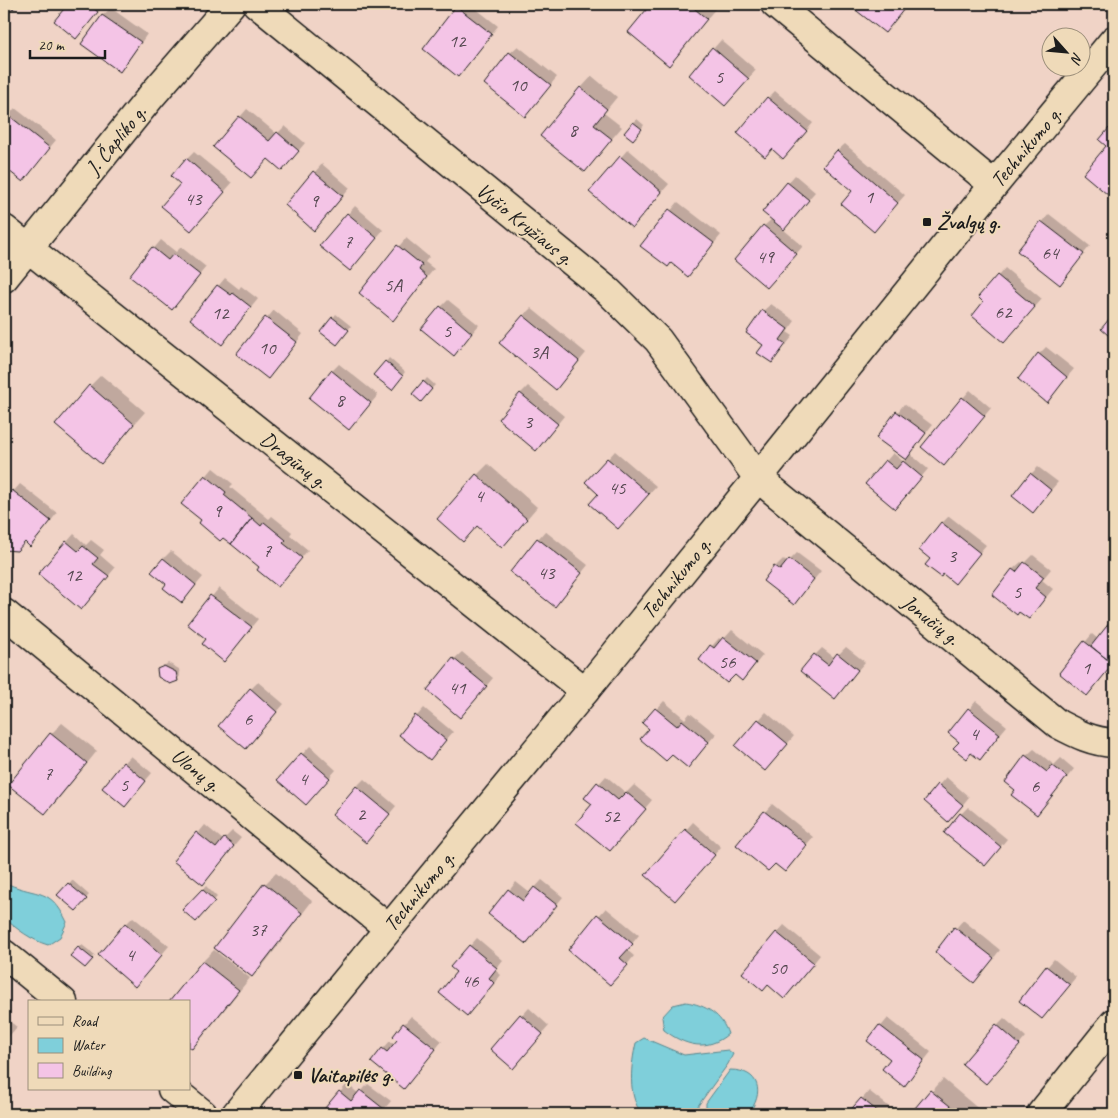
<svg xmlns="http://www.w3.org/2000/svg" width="1118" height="1118" font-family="Caveat,sans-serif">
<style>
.water{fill:#7fcfda;stroke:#57878e}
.shadow{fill:#0003}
.building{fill:#f4c4e6;stroke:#1c1c1c}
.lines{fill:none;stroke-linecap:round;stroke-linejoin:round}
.street-casing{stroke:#1c1c1c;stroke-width:31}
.secondary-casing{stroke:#1c1c1c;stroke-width:31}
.street{stroke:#efdab9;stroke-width:28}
.secondary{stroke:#efdab9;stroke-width:28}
.poi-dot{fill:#1c1c1c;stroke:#efdab9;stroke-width:2}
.labels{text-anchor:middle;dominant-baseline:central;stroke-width:4;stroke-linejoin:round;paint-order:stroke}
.number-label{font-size:19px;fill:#52464e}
.street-label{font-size:21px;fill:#1c1c1c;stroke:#efdab9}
.poi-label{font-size:21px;font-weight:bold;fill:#1c1c1c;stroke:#efdab9;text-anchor:start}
</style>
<rect width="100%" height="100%" fill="#f0d3c6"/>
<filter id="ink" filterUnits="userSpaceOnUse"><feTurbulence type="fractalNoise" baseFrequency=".02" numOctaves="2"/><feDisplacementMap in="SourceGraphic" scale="10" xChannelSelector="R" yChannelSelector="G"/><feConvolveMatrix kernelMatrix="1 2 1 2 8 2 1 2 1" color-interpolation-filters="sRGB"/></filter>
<g filter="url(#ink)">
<path class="water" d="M8 884C39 897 50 887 67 922L60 937 48 945C31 940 17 929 4 918V885Z
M686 1002C706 1005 722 1015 728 1034 707 1052 685 1046 664 1030L662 1017 673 1005Z
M644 1038 684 1055 728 1050 733 1054 728 1064 692 1114H642C627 1095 631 1065 636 1043Z
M730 1070C760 1070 765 1093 748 1114H713L706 1110V1103Z"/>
<path class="shadow" d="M69 4H105L76 38 56 21Z
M460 4H470L498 26 465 68 424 48Z
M653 4H713L717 7 668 64 630 32Z
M850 4H908L885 31Z
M111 8 147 34 127 63 120 70 83 44 103 15Z
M721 40 756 70 725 105 690 75Z
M518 46 557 77 525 115 510 53Z
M592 76 617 97 604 113 622 127 585 170 542 136 581 88Z
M775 91 813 123 791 150 768 98Z
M15 108 56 140 23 180 4 165V120Z
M247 109 277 134 285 126 305 143 289 162 240 117Z
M637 119 644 125 637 135 626 133Z
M1114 125V198L1085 174 1108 146 1110 129Z
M845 144 905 195 881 222 853 190 837 151Z
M628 149 669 184 639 219 591 192Z
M194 152 232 183 191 230 182 183 187 159Z
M322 164 350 188 322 222 286 205Z
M795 175 815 192 783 229 803 246 774 279 764 226 772 219 788 183Z
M678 202 721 235 688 275 672 262 642 246Z
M355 206 383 230 357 262 348 214Z
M1049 214 1090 246 1060 283 1019 251Z
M406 238 429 257 425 262 434 269 393 319 360 293Z
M161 240 176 252 181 247 206 267 172 308 131 276Z
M1005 268 1042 299 1004 342 985 302 998 276Z
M225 278 239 289 241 286 258 299 222 343 191 319Z
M448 300 479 325 461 346 441 307Z
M771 304 795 321 787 332 793 336 772 362 765 345 763 311Z
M531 308 586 353 563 381 523 316Z
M274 310 303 334 275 370 238 354Z
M336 314 351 326 340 340 322 332Z
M1046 347 1074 369 1047 401 1039 354Z
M389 358 405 372 395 385 386 362Z
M339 364 378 395 356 421 332 371Z
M101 375 145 412 101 462 90 386Z
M427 378 435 385 421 400 414 394Z
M528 386 564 416 543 442 520 394Z
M970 390 991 408 944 465 963 398Z
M904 404 932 425 910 454 928 469 902 500 867 484 893 453 904 462 906 459 878 438Z
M615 451 656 486 626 520 587 482Z
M488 464 537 507 513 535 477 525V475Z
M1038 467 1058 482 1033 511 1031 474Z
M213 468 233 484 230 487 269 519 272 516 292 532 290 535 308 550 278 585 261 567 183 504Z
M20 484 57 513 38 538 25 541 17 550 4 549V502Z
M949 516 986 545 955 582 932 559 942 523Z
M545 531 588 565 555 606 538 539Z
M74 534 86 545 91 540 104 550 100 555 115 568 81 609 67 542Z
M171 551 203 577 182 602 168 584 163 559Z
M797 553 821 571 794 604 775 567 783 559 787 563Z
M1033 555 1051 569 1042 580 1053 589 1029 618 994 595 1013 569 1021 562 1024 564Z
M219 588 258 619 224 660 208 639 189 624Z
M1114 619V663L1087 694 1060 673 1092 634 1098 639Z
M732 630 763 655 749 672 735 674 700 660 719 638 722 641Z
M846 647 865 662 835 697 815 655 822 648 835 658Z
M462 652 493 678 467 709 454 659Z
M168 663 179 669 180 676 177 680 158 670Z
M258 682 284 704 246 748 251 689Z
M664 701 685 719 690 713 716 734 688 766 644 723Z
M976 701 1007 726 980 758 972 752 967 758 961 742 950 733Z
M424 708 453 732 430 758 401 734Z
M766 712 794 736 772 762 759 720Z
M62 723 97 751 57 801 45 812 51 734Z
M310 746 336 770 313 796 279 780Z
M1034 749 1054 765 1061 758 1074 769 1037 814 1017 790 1026 756Z
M131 756 152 773 125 805 124 763Z
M606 776 626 793 634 785 652 800 617 842 593 804 586 798Z
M946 777 969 797 956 813 939 785Z
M364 779 396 806 373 834 356 787Z
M772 804 813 837 785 870 775 863 765 812Z
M968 807 1007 839 992 857 961 814Z
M693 822 721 847 682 892 686 830Z
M205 825 223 840 232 831 241 838 203 883 175 861Z
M276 873 312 901 264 964 252 976 265 884Z
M72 880 89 895 76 909 59 895Z
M542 880 563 897 526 942 490 914 516 882 530 893Z
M206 886 217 897 196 920 184 910Z
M606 908 639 935 627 950 634 956 618 976 569 949Z
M133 917 169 946 142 978 126 924Z
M963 920 1000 950 981 974 936 952Z
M784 925 820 955 792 990 768 984 743 973Z
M477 938 503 960 495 970 501 975 474 1007 458 972 470 946Z
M82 945 95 955 89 963 79 948Z
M214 950 250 978 203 1036 192 1048 189 1045V1002H170L203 961Z
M1054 959 1076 977 1042 1018 1020 1000Z
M529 1008 549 1026 520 1059 492 1049Z
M411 1016 442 1041 411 1080 383 1049 390 1041 395 1045 399 1039 394 1036Z
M4 1017 17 1027 4 1042Z
M888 1018 931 1052 911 1077 892 1059 869 1041Z
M1004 1018 1026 1037 994 1075 997 1025Z
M943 1079 981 1111 979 1114H912Z
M347 1084 359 1094 368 1084 391 1101 380 1114H322Z
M869 1091 897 1113 896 1114H849Z
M452 1108 460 1114H446Z"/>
<path class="building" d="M7 4H18L13 9Z
M68 4H88L98 12 76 39 54 21Z
M651 4H689L707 19 669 66 628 32Z
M848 4H908L885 33Z
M456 6 492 34 458 77 423 49Z
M102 15 141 42 120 72 81 44Z
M712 47 749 79 725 106 689 75Z
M509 52 551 85 525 117 484 84Z
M580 87 607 109 594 125 612 139 585 172 540 136Z
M767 97 807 131 783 159 772 149 765 157 737 133Z
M7 114 50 148 23 182 4 167V118Z
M239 116 269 141 277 132 299 151 282 171 268 159 251 178 213 147Z
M633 122 642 129 633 140 624 133Z
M1109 128 1114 131V200L1083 174 1106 146 1099 140Z
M837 150 898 203 874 232 841 204 852 191 823 166Z
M620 156 662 192 632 228 589 192Z
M186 158 225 192 191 231 161 206 180 184 171 176Z
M313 171 343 196 314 231 285 205Z
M787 182 809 200 784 230 762 212Z
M669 209 714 243 688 277 671 263 668 267 640 246Z
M347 213 377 238 350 271 319 246Z
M1041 221 1084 254 1060 285 1017 251Z
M763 225 797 254 767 288 734 260Z
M397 245 422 265 419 270 427 277 393 321 359 293Z
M152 247 168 260 173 254 200 275 172 310 129 276Z
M997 275 1035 307 1004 343 972 316 983 302 978 297Z
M217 285 231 295 233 293 251 307 222 345 190 319Z
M440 306 472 333 454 356 421 329Z
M762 310 788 329 780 340 786 344 772 363 757 353 763 345 746 333Z
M1114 313V340L1101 329Z
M523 315 579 361 556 390 499 343Z
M265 317 297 342 268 379 236 354Z
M332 317 349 330 337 345 320 332Z
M1038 353 1067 377 1047 403 1018 379Z
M385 361 403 376 392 390 373 375Z
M331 370 371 403 349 430 309 398Z
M423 381 432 389 421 402 412 394Z
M89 385 134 424 101 464 55 425Z
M520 393 558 424 536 451 498 419Z
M962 397 985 416 944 466 921 447Z
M896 411 926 433 906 460 876 438Z
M607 458 649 494 618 529 589 504 598 494 585 482Z
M885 460 896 469 903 461 922 477 895 509 865 484Z
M1030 473 1051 490 1033 513 1012 496Z
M476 474 527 519 502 548 477 526 463 542 437 519Z
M205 475 226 492 224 495 252 518 231 544 223 538 220 541 199 523 201 520 181 504Z
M12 490 51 521 30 547 25 542 17 551 4 550V500Z
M252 518 261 526 264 522 286 540 283 543 302 558 278 587 257 570 259 567 231 544Z
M941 522 980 553 955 584 943 574 941 577 925 565 930 559 919 550Z
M537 538 582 573 555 607 510 572Z
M66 541 78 551 83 546 98 558 93 564 109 576 81 610 38 574Z
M163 558 196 585 182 603 163 588 166 584 151 572Z
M789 559 814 579 794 605 763 581 774 566 780 570Z
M1024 562 1044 577 1035 588 1046 597 1029 619 1019 612 1017 615 992 595 1012 569 1016 572Z
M210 595 252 627 224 662 202 644 206 639 187 624Z
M1114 617V665L1091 646Z
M723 637 756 663 742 681 735 675 727 683 699 660 710 645 714 648Z
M1084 641 1113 664 1087 696 1059 673Z
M837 653 858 670 835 699 800 671 814 654 828 665Z
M453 658 487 686 460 718 427 690Z
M164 666 176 672 178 681 170 684 158 677 157 669Z
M250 688 277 712 246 749 218 726Z
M655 708 677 726 682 720 709 742 688 768 672 755 666 761 640 739 649 729 642 723Z
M968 708 1000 734 980 760 971 753 967 759 953 748 959 742 948 733Z
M415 715 446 740 430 760 399 735Z
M758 719 788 744 765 771 735 746Z
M50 733 87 763 45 814 8 785Z
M301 753 330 778 306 805 277 780Z
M1025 755 1047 772 1052 765 1067 777 1037 815 1011 795 1015 790 1005 782Z
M123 762 146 781 125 807 102 788Z
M597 782 618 800 626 792 646 809 610 851 576 823 592 804 584 798Z
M938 784 963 805 948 822 924 801Z
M356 786 390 814 366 843 332 815Z
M764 811 807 845 785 872 775 864 768 871 736 845Z
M960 813 1001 847 985 866 944 833Z
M685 829 715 855 675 901 645 875Z
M196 832 216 848 224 838 234 846 203 885 173 861Z
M68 883 87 899 76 911 57 895Z
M264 883 302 913 252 977 214 948Z
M534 887 557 905 526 944 488 914 508 889 523 901Z
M202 889 215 901 196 922 182 910Z
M597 914 633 944 620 958 628 965 610 985 568 950Z
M125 923 162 955 135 987 98 955Z
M954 927 994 958 974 983 935 952Z
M776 932 814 963 784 999 768 985 763 991 742 973Z
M469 945 497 968 489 978 494 983 467 1016 439 993 456 972 450 967Z
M78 947 93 959 85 968 70 956Z
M202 961 239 990 192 1049 189 1047V1002H169Z
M1046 966 1070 985 1042 1019 1019 1001Z
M520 1014 543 1034 513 1069 490 1049Z
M403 1023 436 1049 404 1089 371 1062 382 1048 387 1052 397 1040 393 1036Z
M996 1024 1020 1045 986 1084 962 1064Z
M879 1025 924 1060 904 1087 882 1069 890 1059 867 1041Z
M360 1090 384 1109 380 1114H320L339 1091 351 1101Z
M930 1090 960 1114H910Z
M861 1098 881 1114H847Z"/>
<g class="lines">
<defs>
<path id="street" d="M775 4 994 185
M1114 40 994 185 758 478 1058 724C1077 734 1093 742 1114 743
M4 229 585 691
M4 278 153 94 231 4
M4 613 388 928
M4 954 63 1002
M172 1089 203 1114
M1041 1114 1114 1023"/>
<path id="secondary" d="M236 1114 585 691 758 478 658 340 608 291 257 4"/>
</defs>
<use href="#street" class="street-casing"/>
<use href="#secondary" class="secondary-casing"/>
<use href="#street" class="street"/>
<use href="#secondary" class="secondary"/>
</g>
</g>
<g class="poi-dot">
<rect x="922" y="217" width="10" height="10" rx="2.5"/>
<rect x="293" y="1070" width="10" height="10" rx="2.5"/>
</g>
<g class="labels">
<g class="number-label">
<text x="457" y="41">12</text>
<text x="719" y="77">5</text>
<text x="518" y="85">10</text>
<text x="573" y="130">8</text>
<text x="869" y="197">1</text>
<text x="193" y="199">43</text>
<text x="314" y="201">9</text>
<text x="348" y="242">7</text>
<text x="1050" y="253">64</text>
<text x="765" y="257">49</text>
<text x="393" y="285">5A</text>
<text x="1003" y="312">62</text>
<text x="220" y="313">12</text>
<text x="447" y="331">5</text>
<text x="267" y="348">10</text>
<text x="539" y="352">3A</text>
<text x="340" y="400">8</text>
<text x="528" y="422">3</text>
<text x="617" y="488">45</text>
<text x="479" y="496">4</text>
<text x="217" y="511">9</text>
<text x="267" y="551">7</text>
<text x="952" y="556">3</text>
<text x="546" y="573">43</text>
<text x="73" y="575">12</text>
<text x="1017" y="592">5</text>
<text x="727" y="662">56</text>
<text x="1086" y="668">1</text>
<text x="457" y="688">41</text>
<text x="248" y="719">6</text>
<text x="974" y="734">4</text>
<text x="48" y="774">7</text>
<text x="303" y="779">4</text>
<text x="124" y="785">5</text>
<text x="1035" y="786">6</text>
<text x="361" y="814">2</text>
<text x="611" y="816">52</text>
<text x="258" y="930">37</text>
<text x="130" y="955">4</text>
<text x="778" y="968">50</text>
<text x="470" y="981">46</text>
</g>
<g class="street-label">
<text transform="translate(116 140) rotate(-51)">J. Čapliko g.</text>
<text transform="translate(1026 147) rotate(-50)">Technikumo g.</text>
<text transform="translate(525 224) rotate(39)">Vyčio Kryžiaus g.</text>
<text transform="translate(294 460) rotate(38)">Dragūnų g.</text>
<text transform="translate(676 578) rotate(-51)">Technikumo g.</text>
<text transform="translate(931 620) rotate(39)">Jonučių g.</text>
<text transform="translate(196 770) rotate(39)">Ulonų g.</text>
<text transform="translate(419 891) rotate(-50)">Technikumo g.</text>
</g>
<g class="poi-label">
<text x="937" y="222">Žvalgų g.</text>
<text x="308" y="1075">Vaitapilės g.</text>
</g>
</g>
<rect width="1118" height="1118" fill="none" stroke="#efdab9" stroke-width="20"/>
<rect x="10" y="10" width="1098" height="1098" fill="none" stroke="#1c1c1c" stroke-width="2" filter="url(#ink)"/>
<rect x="28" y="1000" width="162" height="90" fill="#efdab9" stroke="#9b8e7a"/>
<rect x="38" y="1017" width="25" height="8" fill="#efdab9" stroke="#9b8e7a"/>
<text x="72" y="1026" font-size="15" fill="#1c1c1c">Road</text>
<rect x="38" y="1038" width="25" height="15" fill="#7fcfda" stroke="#9b8e7a"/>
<text x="72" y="1050" font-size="15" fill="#1c1c1c">Water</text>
<rect x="38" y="1063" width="25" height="15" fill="#f4c4e6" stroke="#9b8e7a"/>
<text x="72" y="1076" font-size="15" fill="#1c1c1c">Building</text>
<g transform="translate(1066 52) rotate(117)"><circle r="24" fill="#efdab9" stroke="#9b8e7a"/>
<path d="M0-4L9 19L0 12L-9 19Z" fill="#1c1c1c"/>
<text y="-8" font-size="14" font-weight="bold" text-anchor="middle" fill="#1c1c1c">N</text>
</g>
<path d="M30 50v8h75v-8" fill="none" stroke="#1c1c1c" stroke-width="2.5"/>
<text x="38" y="50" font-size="15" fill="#1c1c1c" stroke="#efdab9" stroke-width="4" paint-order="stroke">20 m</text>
</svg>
